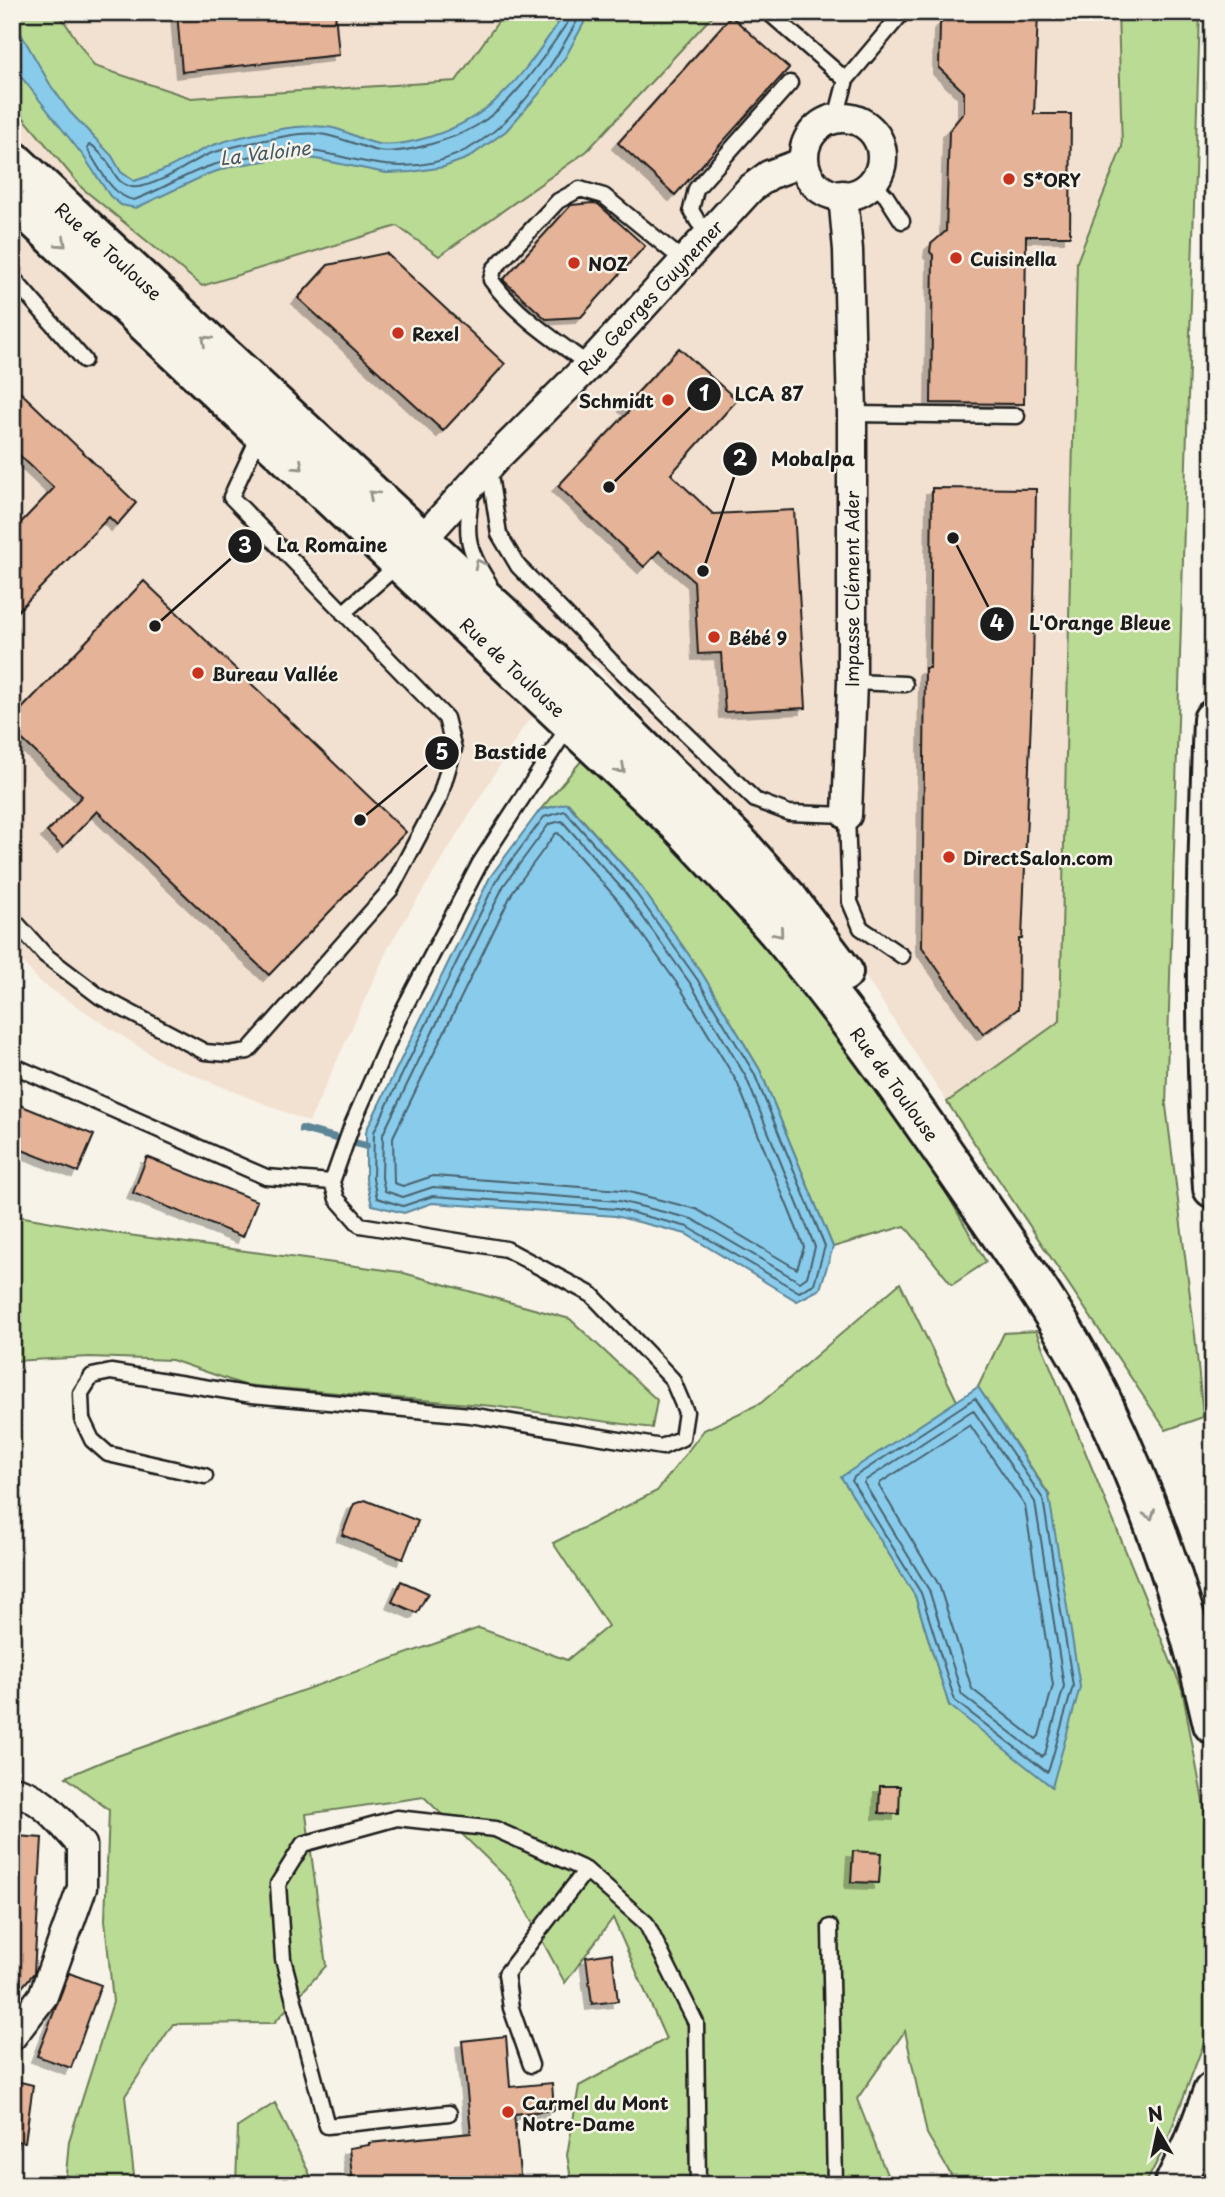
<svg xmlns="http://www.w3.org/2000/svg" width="1225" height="2197" font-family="'Playpen Sans',sans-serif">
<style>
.built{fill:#f2e0d0}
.green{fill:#badb94;stroke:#6b7c58;stroke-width:2}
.water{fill:#89cbea;stroke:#5d8598;stroke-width:2}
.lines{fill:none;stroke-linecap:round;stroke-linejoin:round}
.shore{stroke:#48626e;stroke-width:2}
.stream{stroke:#5d8598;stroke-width:8}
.building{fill:#e5b397;stroke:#1c1c1c;stroke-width:2;filter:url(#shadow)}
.service-casing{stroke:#1c1c1c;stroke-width:19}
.minor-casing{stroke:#1c1c1c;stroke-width:33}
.primary-casing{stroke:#1c1c1c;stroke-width:44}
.motorway-casing{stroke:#1c1c1c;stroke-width:44}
.service{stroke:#f7f3e8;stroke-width:14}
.minor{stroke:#f7f3e8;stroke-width:28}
.primary{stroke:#f7f3e8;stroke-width:38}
.motorway{stroke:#f7f3e8;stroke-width:38}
.oneway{stroke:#94928c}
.poi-dot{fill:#c8321e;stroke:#f7f3e8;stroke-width:2.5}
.labels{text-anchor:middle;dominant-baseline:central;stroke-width:5;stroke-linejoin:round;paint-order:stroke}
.poi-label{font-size:18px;font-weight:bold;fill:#1c1c1c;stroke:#f7f3e8;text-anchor:start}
.street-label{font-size:18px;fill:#1c1c1c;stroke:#f7f3e8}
.water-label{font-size:19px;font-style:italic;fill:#425964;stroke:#f7f3e8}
.leader{fill:none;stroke:#1c1c1c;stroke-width:2.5}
.callout-dot{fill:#1c1c1c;stroke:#f7f3e8;stroke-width:2.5}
.mark-label{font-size:21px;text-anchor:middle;font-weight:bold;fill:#fff}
.callout-label{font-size:19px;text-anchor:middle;font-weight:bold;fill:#1c1c1c;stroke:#f7f3e8;stroke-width:5;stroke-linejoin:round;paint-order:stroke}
</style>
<defs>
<filter id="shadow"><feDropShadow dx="-6" dy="6" stdDeviation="0" flood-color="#0004"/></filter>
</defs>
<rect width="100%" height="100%" fill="#f7f3e8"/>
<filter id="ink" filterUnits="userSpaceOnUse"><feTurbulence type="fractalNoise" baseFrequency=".0143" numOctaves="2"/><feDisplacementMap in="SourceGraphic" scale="14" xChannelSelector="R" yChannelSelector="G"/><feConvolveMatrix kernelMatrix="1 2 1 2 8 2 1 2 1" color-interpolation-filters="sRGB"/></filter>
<g filter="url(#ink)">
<path class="built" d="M58 12H505L456 81 191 98 94 66Z
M716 12H1118L1122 147 1077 262 1060 1021 947 1102 825 914 592 661 524 726 390 944 309 1122 162 1062 40 982 12 950V104L82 188 202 286 398 226 587 151Z"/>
<path class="green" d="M12 12H58L94 66 191 98 456 81 505 12H716L587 151 439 256 397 226 202 286 82 188 12 104Z
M1118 12H1200L1166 1106 1195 1335 1203 1417 1166 1430 947 1102 1060 1021 1077 262 1122 147Z
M587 754 771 941 900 1112 986 1262 952 1285 905 1226 833 1247 760 1070 703 975 637 881 568 803 540 810Z
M12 1215 121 1234 400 1272 570 1319 657 1400 652 1428 493 1406 244 1385 172 1360 90 1357 12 1361Z
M900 1283 957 1401 842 1477 915 1596 949 1705 1050 1496 978 1387 1004 1333 1036 1331 1182 1689 1213 1855V2019L1165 2146 1145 2185H957L927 2134 905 2031 857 2099 891 2185H572L567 2155 579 2086 666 2039 613 1918 565 1983 510 1881 424 1797 306 1814 326 1966 274 2023 173 2024 125 2096 135 2185H65L69 2141 113 2002 105 1920 109 1810 66 1777 106 1760 479 1628 567 1660 608 1626 553 1543 657 1491 704 1430 761 1403Z
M275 2103 315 2185H236L238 2127Z"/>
<path class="water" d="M566 12H590L566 56 539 94 506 131 468 158 444 167 411 172 386 173 316 159 289 157 233 166 208 174 136 208 121 205 110 196 84 157 12 65V18L51 86 70 112 112 156 121 172 134 181C160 174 179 162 202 150 223 139 272 130 296 127 308 126 321 125 333 128 348 131 363 142 379 144 393 146 412 142 426 138 499 117 525 70 566 12Z
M567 803 637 881 703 975 760 1070 833 1247 820 1289 797 1301 686 1234 615 1216 432 1203 404 1213 372 1205 366 1180V1131L490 877 540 810Z
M978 1387 1049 1496 1080 1687 1052 1787 949 1705 915 1596 841 1477Z"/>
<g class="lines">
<path class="shore" d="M571 12 570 19C543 57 517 101 476 126 454 139 399 157 374 150 343 141 326 129 292 135 265 140 235 145 209 154 195 160 181 170 167 177 158 181 142 189 132 187 117 184 114 172 107 161 103 156 98 151 93 146L89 145 87 149C100 168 111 196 134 200 159 191 182 176 207 167 224 161 241 158 259 155 269 153 280 150 290 150 323 149 353 162 385 165 484 177 541 87 582 12
M565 811 631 886 697 979 754 1073 825 1246 814 1284 799 1292 688 1227 617 1209 433 1196 403 1206 377 1198 373 1179 374 1132 496 881 544 817Z
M562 821 624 891 690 983 746 1077 815 1247 807 1277 800 1282 692 1219 619 1201 433 1187 403 1197 385 1191 382 1178 383 1134 504 885 549 824Z
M558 833 616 898 681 989 737 1082 804 1247 797 1269 696 1209 621 1190 433 1176 403 1186 394 1183 393 1137 513 891 555 834Z
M975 1398 1043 1499 1073 1686 1049 1769 1047 1772 955 1701 921 1593 852 1481 854 1477Z
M973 1410 1035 1502 1064 1686 1045 1754 1042 1757 962 1695 929 1590 864 1483 866 1480Z
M970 1425 1025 1506 1053 1685 1039 1736 1036 1739 972 1689 939 1585 879 1486 880 1483Z"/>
<path class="stream" d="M302 1129 366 1146"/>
</g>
<path class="building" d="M177 12H335L339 55 182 72Z
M953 12H1038L1034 114H1071L1070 236H1026L1024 404 931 403 933 255 930 252 931 244 946 231 949 131 964 112V92L939 68 940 24Z
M731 16 789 68 675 195 618 143Z
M593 203 598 204 645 246 581 317 546 319 503 280 571 205Z
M386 253 505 364 443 431 298 298 328 265Z
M679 348 737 400 671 474 713 514 794 510 806 708 725 712 721 653 698 654 694 581 659 551 644 567 558 486 630 410 625 406Z
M12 384 136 503 117 525 109 517 12 617V532L54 488 12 448Z
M932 488 1036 489 1033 669 1022 939H1019L1018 1009 983 1034 922 947 925 668H930Z
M144 581 406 832 269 975 97 811 63 847 47 832 82 796 12 730V719Z
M12 1102 94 1135 78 1172 12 1146Z
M147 1157 257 1201 243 1237 133 1193Z
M365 1500 418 1521 403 1559 342 1535 354 1504Z
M401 1581 428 1593 417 1613 392 1602Z
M880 1786H900L899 1814 879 1813Z
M17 1836 42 1838 34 1973 12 1999V1912Z
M853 1851 881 1853 879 1883 851 1882Z
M612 1953 618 2001 592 2004 586 1957Z
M69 1973 101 1985 71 2068 37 2056Z
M506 2036 510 2087 552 2083 554 2110 514 2114 521 2185H434V2183L353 2185 349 2148 369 2145V2143L471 2133 462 2041Z
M12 2080 33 2085 25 2142 12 2141Z"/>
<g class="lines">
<defs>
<path id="service" d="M768 12 846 80
M836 118 846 80 903 12
M872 182 886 196 902 221
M709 233 698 222 691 210 696 189 790 83
M12 277 84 360
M589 365C555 340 516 315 491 280L494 269 558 201 580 189 604 196 684 261
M852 414 1017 416
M489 468 499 534 518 566 609 659 755 800 789 813 847 815 850 902 861 928 902 956
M472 490C466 532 464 546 489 583
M343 613 400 563
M852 682 905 684
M12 918 45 955 99 996 205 1052 229 1054 248 1051 391 889 440 796 454 749 446 718 231 497 261 432
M12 1065 266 1177 332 1182 352 1125 398 1020 480 863 570 724
M205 1476 108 1454 92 1440 82 1419 81 1393 92 1376 111 1372 252 1395 470 1415 662 1447 682 1438 686 1412 672 1379 592 1295 506 1249 360 1225 337 1199 332 1182
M830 1927 835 2185
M531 2065 511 2008 506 1974 586 1870
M449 2113 327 2126 283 1959 278 1884 303 1844 397 1818 495 1829 586 1870 646 1923 696 2023 698 2185"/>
<path id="minor" d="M804 157a39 39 0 1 1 78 0a39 39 0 1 1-78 0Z
M843 195 848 250 852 414V682L847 815
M409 554 498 456 589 365 750 189 769 175 804 162
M12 1791C42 1795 63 1825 82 1845V1888L43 1996 12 2036"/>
<path id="primary" d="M12 160 592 699 737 842 788 899 843 972
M12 197 683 828C716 863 749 898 780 934 848 1015 909 1102 969 1189 1017 1258 1067 1328 1103 1404 1152 1506 1188 1614 1213 1724
M1174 2185 1194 2143 1213 2092"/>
<path id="motorway" d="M1213 720C1207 876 1203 1032 1213 1188"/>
</defs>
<use href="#service" class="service-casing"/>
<use href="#minor" class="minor-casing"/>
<use href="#primary" class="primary-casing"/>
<use href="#motorway" class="motorway-casing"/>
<use href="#service" class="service"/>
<use href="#minor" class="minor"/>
<use href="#primary" class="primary"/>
<use href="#motorway" class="motorway"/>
</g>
<defs><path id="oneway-chevron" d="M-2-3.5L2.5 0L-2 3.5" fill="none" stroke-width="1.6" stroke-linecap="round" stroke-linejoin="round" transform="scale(1.75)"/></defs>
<g class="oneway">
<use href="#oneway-chevron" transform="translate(62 243) rotate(43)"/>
<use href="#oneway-chevron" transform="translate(206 340) rotate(-137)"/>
<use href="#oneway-chevron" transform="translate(299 466) rotate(43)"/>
<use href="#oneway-chevron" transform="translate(373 495) rotate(-137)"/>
<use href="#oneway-chevron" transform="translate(479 564) rotate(-117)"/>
<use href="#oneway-chevron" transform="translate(621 769) rotate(43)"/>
<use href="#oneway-chevron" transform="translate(779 933) rotate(50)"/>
<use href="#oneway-chevron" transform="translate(1150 1515) rotate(70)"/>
</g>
</g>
<g class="poi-dot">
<circle cx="1009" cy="179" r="7"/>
<circle cx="956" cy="258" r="7"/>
<circle cx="574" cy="263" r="7"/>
<circle cx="398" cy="333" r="7"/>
<circle cx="668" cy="400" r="7"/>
<circle cx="714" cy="637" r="7"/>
<circle cx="198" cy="673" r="7"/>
<circle cx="949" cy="857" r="7"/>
<circle cx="508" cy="2112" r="7"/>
</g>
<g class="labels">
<g class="poi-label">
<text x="1023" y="179">S*ORY</text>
<text x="970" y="258">Cuisinella</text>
<text x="588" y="263">NOZ</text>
<text x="412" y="333">Rexel</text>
<text x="654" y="400" text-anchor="end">Schmidt</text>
<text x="728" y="637">Bébé 9</text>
<text x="212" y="673">Bureau Vallée</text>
<text x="963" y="857">DirectSalon.com</text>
<text x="522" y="2102">Carmel du Mont<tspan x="522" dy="21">Notre-Dame</tspan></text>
</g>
<g class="street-label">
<text transform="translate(109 251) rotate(42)">Rue de Toulouse</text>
<text transform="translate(650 297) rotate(-47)">Rue Georges Guynemer</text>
<text transform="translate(851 589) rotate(-90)">Impasse Clément Ader</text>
<text transform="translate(513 667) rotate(43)">Rue de Toulouse</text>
<text transform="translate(895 1084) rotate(54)">Rue de Toulouse</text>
</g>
<g class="water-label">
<text transform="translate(265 152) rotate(-7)">La Valoine</text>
</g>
</g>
<path class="leader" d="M609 487L704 394M703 571L740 459M155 626L245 546M953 538L997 624M360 820L442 753"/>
<g class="callout-dot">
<circle cx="609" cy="487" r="7"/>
<circle cx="703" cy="571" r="7"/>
<circle cx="155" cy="626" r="7"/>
<circle cx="953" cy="538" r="7"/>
<circle cx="360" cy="820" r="7"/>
<circle cx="704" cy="394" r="18"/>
<circle cx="740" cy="459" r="18"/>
<circle cx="245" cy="546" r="18"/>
<circle cx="997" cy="624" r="18"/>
<circle cx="442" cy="753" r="18"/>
</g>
<g class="mark-label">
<text x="704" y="401">1</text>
<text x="740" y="466">2</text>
<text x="245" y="553">3</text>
<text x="997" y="631">4</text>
<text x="442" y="760">5</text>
</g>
<g class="callout-label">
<text x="769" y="401">LCA 87</text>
<text x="813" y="466">Mobalpa</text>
<text x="332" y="552">La Romaine</text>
<text x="1100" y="630">L'Orange Bleue</text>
<text x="510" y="759">Bastide</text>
</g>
<rect width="1225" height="2197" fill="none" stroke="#f7f3e8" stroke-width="42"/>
<rect x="21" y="21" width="1183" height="2155" fill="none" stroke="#1c1c1c" stroke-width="2.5" filter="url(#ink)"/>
<g transform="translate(1158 2131) rotate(351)" stroke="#f7f3e8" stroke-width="5" paint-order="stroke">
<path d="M0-5L12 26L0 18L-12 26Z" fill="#1c1c1c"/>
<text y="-10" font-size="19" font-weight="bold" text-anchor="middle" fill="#1c1c1c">N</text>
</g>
</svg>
